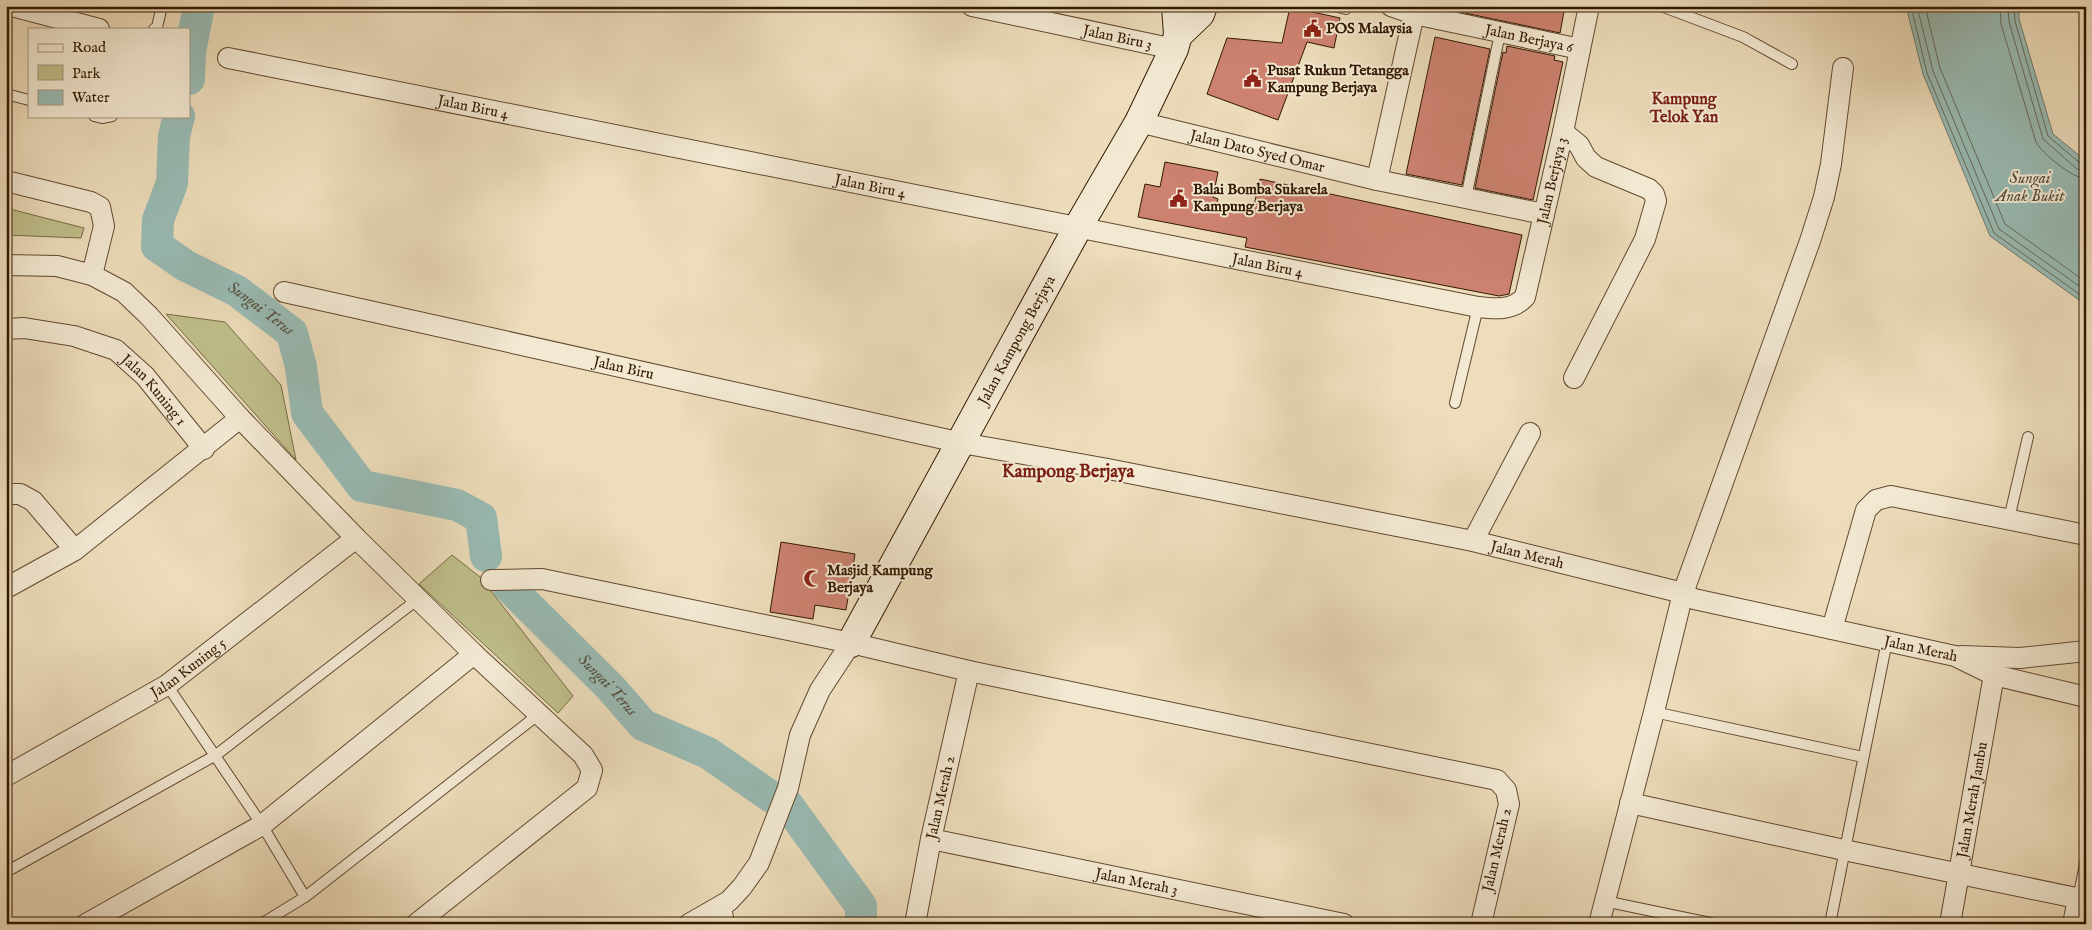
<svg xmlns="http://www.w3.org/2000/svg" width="2092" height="930" font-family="'IM FELL English',serif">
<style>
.green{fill:#bfbf8b;stroke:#786c46}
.water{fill:#99bbb4;stroke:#707a6c}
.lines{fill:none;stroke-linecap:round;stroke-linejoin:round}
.shore{stroke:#666a5a;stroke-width:1}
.river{stroke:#99bbb4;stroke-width:32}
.building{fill:#cd8270;stroke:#321801}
.lane-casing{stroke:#614930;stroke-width:12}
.street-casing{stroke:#614930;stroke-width:22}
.secondary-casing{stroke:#321801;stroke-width:30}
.lane{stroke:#f3e9d3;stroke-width:10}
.street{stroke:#f3e9d3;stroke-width:20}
.secondary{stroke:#f3e9d3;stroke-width:28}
.labels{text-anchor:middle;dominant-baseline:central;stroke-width:4;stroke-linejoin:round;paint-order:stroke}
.poi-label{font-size:15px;font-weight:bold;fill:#321801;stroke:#f3e9d3;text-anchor:start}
.street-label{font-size:15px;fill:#321801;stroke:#f3e9d3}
.neighbourhood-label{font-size:16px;font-weight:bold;fill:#7a1f14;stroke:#f3e9d3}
.water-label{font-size:16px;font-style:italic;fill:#565140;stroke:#f3e9d3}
.quarter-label{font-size:18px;font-weight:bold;fill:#7a1f14;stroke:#f3e9d3}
</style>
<rect width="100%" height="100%" fill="#edddbb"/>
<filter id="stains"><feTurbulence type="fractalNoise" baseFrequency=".004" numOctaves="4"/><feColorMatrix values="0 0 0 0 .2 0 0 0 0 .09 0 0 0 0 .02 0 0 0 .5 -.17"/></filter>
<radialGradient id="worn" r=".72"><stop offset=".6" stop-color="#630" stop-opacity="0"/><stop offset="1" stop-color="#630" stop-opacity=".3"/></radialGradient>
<path class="green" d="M6 208 84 228 81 238 6 235Z
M166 314 225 322 281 385 296 460Z
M452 555 480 577 573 696 558 713 419 584Z"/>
<path class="water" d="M1906 6H2019V19L2053 134 2086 161V305L1990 236 1923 74Z"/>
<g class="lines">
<path class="shore" d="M1911 6 1927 73 1994 233 2086 299
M1917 6 1933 71 1999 229 2086 291
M1925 6 1940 68 2005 224 2086 282
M2000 6 2001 24 2036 142C2043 154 2072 178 2086 179
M2008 6 2009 22 2043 139 2077 169 2086 171
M2014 6 2015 21 2048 136 2081 164 2086 165"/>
<g class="river">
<path d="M189 79 190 52 199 6"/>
<path id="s1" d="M179 116 174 136 172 183 158 220 157 246 186 266 237 291 292 333 301 367 307 413 362 486 457 505 481 518 486 556"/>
<path id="s2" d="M507 585 610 687 643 725 708 753 773 798"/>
<path d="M787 804 861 906V924"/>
</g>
</g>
<path class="building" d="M1461 6H1565L1560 33 1460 12Z
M1290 7 1340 18 1334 48 1307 42 1278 120 1207 94 1227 38 1282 43Z
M1435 37 1490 49 1462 185 1406 174Z
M1507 46 1555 56 1554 60 1563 62 1533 200 1475 188 1503 52 1506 53Z
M1165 162 1218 172 1213 197 1218 199 1216 207 1252 214 1260 179 1522 235 1509 294 1499 296 1245 247 1247 238 1138 217 1145 184 1160 187Z
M781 542 855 554 846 610 815 605 813 619 770 612Z"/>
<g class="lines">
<defs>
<path id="lane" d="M1333 6 1346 9
M1661 6 1743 37 1792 64
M154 29 157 27 162 6
M6 94 29 100
M94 116 102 118 112 116
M1466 198 1500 33
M1455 403 1478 307
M2009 519 2028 437
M167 685 262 825 305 897
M1654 712 1863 757
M6 872 216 755 418 599
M2078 899 2086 859
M1604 901 1715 924
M261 924 305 897 539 714
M1830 924 1887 641"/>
<g id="street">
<path d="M12 6 99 29"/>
<path id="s3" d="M972 6 1174 49"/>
<path id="s4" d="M1391 6 1414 14 1580 49"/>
<path id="s5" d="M228 58 1478 307C1495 309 1512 311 1525 297L1563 132 1589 6"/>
<path id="s6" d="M1139 122 1377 180 1544 214"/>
<path d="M1563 132 1579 145 1586 158 1596 167 1649 189 1654 194 1656 201 1645 239 1574 378"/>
<path d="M1377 180 1414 14"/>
<path d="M6 181 91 202 100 207 104 226 92 275"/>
<path d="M6 265 57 266 92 275 124 292 149 316 240 418 356 538 474 654 583 755 592 770 587 788 416 924"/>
<path id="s7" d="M284 292 962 443 1108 469 1473 541 1683 593 1694 599 1955 656 1994 675 2086 697"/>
<path id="s8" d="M6 329 24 328 74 336 116 350 145 376 204 449"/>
<path d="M6 494H20L33 501 75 550"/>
<path d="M1473 541 1530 433"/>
<path d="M491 580 542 579 851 643 969 671 1497 780 1506 790 1509 804 1481 924"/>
<path d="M6 588 75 550 240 418"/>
<path d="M1832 629 1866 510 1876 500 1891 496 2086 535"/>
<path d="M1961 656 2020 658 2086 651"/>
<path id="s9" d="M6 776 167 685 356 538"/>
<path d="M1630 803 1844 850 2086 900"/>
<path id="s10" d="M931 839 1344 924"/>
<path d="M721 906 724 924"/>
<path d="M86 924 262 825 474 654"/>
<path d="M689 924 729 901 742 887 759 863 788 788 800 735 820 690 851 643"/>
<path id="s11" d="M915 924 931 839 969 671"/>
<path d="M1599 924 1654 712 1683 593 1810 241 1824 197 1831 164 1843 68"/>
<path id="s12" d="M1950 924 1994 675"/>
<path d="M2073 924 2078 899"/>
</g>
<g id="secondary">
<path d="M1178 35 1200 14 1203 6"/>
<path id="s13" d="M851 643 1078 227 1139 122 1174 49 1178 35 1176 6"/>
</g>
</defs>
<use href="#lane" class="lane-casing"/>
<use href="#street" class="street-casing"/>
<use href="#secondary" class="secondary-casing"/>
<use href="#lane" class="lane"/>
<use href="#street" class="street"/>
<use href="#secondary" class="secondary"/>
</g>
<defs>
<symbol id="civic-bare" viewBox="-9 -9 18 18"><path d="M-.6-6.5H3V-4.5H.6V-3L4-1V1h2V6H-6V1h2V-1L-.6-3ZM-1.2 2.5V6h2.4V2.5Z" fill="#8f2418" stroke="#f3e9d3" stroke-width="2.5" paint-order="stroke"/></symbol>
<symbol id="mosque-bare" viewBox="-9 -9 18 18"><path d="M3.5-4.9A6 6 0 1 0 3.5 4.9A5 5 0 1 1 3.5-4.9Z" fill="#8f2418" stroke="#f3e9d3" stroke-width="2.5" paint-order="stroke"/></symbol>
</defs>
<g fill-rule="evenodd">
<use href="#civic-bare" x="1300" y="16" width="25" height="25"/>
<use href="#civic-bare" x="1240" y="66" width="25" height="25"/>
<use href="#civic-bare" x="1166" y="186" width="25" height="25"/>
<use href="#mosque-bare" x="800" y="566" width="25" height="25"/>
</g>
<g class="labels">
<g class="poi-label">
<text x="1326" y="28">POS Malaysia</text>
<text x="1267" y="70">Pusat Rukun Tetangga<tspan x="1267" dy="17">Kampung Berjaya</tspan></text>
<text x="1193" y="189">Balai Bomba Sukarela<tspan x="1193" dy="17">Kampung Berjaya</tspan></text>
<text x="827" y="570">Masjid Kampung<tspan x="827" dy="17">Berjaya</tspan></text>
</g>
<g class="street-label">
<text stroke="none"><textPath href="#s3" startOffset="149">Jalan Biru 3</textPath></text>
<text stroke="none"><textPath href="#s4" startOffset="142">Jalan Berjaya 6</textPath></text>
<text stroke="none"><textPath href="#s5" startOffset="250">Jalan Biru 4</textPath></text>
<text stroke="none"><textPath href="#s6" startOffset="122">Jalan Dato Syed Omar</textPath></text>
<text stroke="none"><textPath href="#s5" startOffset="1444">Jalan Berjaya 3</textPath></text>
<text stroke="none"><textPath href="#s5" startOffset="655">Jalan Biru 4</textPath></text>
<text stroke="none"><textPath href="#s5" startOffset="1060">Jalan Biru 4</textPath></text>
<text stroke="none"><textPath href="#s13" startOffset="345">Jalan Kampong Berjaya</textPath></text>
<text stroke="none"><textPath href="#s7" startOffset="348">Jalan Biru</textPath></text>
<text stroke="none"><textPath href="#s8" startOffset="168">Jalan Kuning 1</textPath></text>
<text stroke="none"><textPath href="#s7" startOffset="1271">Jalan Merah</textPath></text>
<text stroke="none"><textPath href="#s7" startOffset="1676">Jalan Merah</textPath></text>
<text stroke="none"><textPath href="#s9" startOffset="212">Jalan Kuning 5</textPath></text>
<text stroke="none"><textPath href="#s11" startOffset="129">Jalan Merah 2</textPath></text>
<text stroke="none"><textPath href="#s12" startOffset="126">Jalan Merah Jambu</textPath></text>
<text transform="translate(1497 850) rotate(-77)">Jalan Merah 2</text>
<text stroke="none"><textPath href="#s10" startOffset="210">Jalan Merah 3</textPath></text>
</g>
<g class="neighbourhood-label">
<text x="1684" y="100">Kampung<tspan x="1684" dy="18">Telok Yan</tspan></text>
</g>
<g class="water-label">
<text x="2030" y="179">Sungai<tspan x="2030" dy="18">Anak Bukit</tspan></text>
<text stroke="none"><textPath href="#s1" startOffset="255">Sungai Terus</textPath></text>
<text stroke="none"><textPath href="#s2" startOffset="142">Sungai Terus</textPath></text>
</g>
<g class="quarter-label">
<text x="1068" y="472">Kampong Berjaya</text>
</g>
</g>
<rect width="2092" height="930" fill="none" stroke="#edddbb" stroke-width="25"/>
<rect x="8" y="8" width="2077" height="915" fill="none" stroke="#321801" stroke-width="2.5"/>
<rect x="12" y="12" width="2067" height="905" fill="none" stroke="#321801"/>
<rect x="28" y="28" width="162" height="90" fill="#f3e9d3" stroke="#a6957f"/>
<rect x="38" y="44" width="25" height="8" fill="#f3e9d3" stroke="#a6957f"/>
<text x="72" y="52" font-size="15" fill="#321801">Road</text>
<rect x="38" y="65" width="25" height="15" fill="#bfbf8b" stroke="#a6957f"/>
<text x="72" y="78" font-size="15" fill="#321801">Park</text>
<rect x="38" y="90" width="25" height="15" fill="#99bbb4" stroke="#a6957f"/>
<text x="72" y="102" font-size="15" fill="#321801">Water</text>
<rect width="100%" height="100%" filter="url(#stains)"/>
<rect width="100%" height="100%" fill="url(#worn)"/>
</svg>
